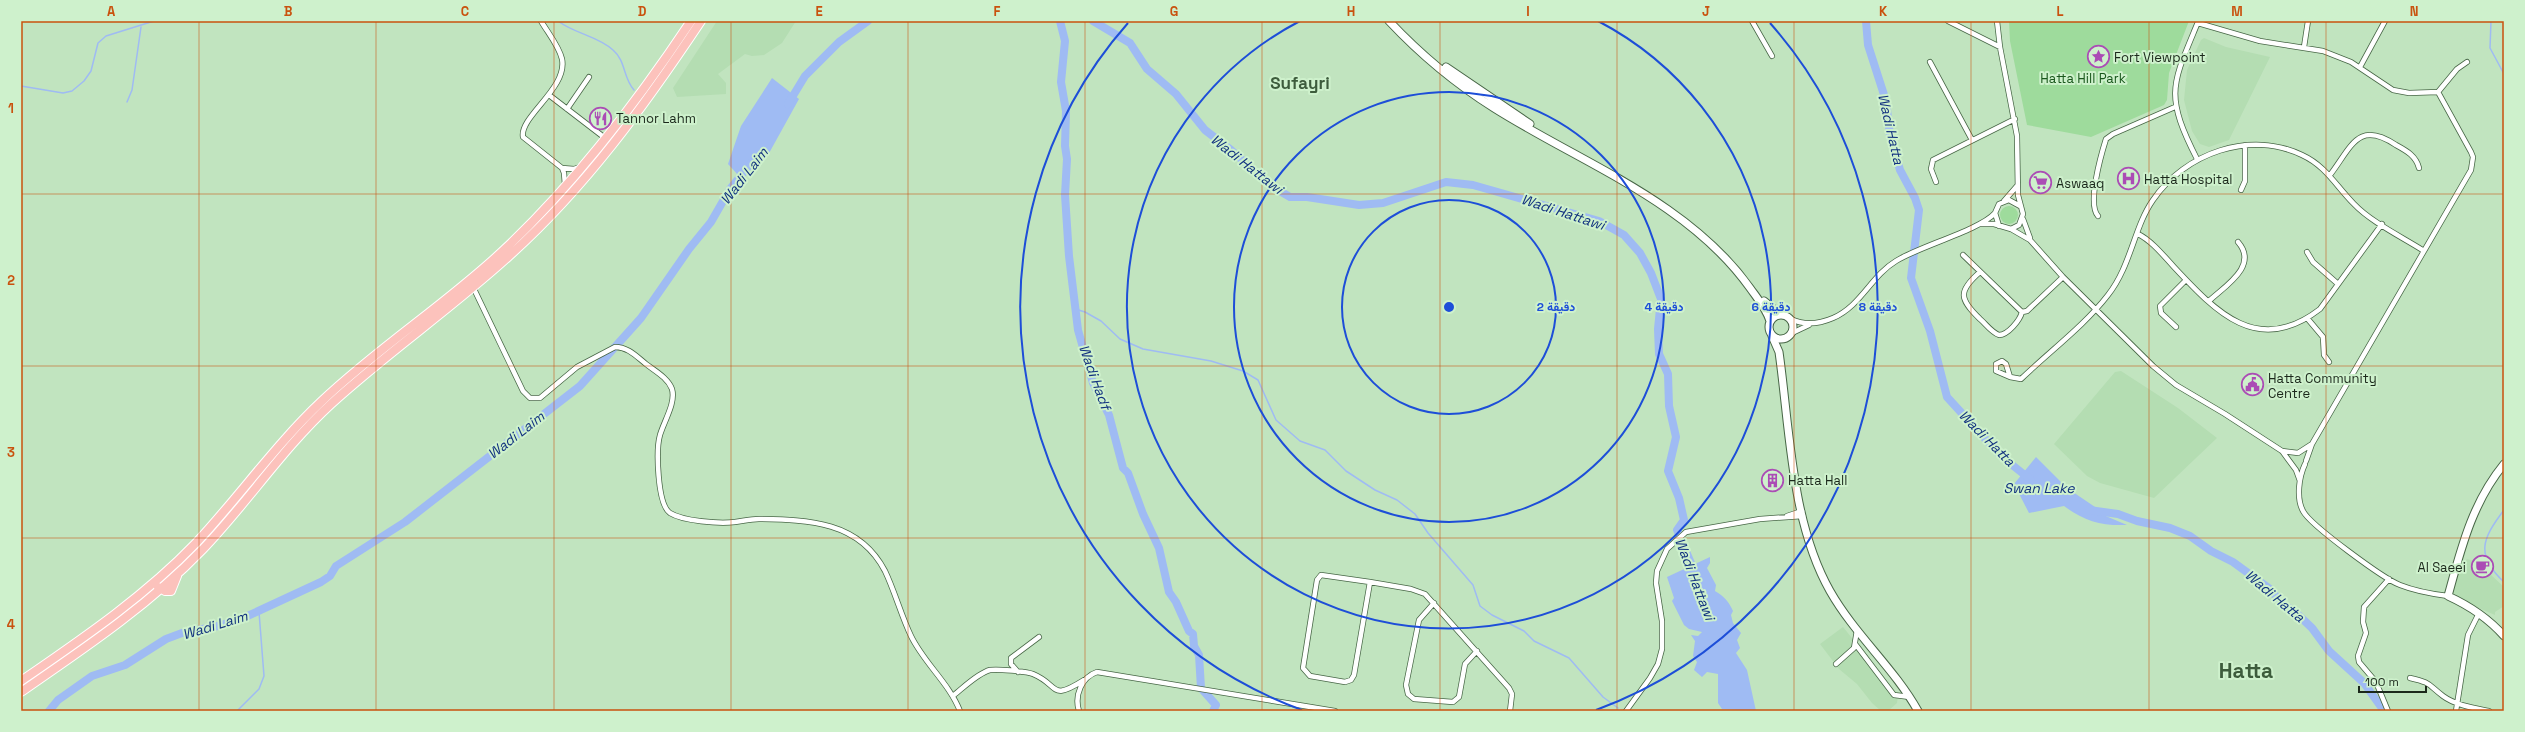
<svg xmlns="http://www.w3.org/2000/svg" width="2525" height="732" font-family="'Space Grotesk',Vazirmatn,sans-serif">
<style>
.built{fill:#b4ddb2}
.green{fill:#9edb9c}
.water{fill:#9fbbf3}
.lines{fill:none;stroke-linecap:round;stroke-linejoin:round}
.stream{stroke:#9fbbf3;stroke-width:1.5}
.river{stroke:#9fbbf3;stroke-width:8}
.minor-casing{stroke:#476646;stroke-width:6}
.secondary-casing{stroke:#476646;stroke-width:9}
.trunk-casing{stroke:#fff;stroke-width:10}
.minor{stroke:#fff;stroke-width:4.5}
.secondary{stroke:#fff;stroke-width:7}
.trunk{stroke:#fcc2bc;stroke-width:8}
.grid{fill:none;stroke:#c9520e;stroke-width:1;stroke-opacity:0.55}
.ring{fill:none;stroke:#1d4ed8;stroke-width:2}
.labels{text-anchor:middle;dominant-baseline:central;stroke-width:4;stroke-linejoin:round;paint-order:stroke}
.poi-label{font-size:13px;fill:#1b281b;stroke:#cef1cc;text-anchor:start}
.park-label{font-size:13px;fill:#19571c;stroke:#cef1cc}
.water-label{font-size:14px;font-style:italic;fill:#11317f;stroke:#cef1cc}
.district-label{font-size:17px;font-weight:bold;fill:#3d5c3c;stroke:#cef1cc}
.town-label{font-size:21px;font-weight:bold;fill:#3d5c3c;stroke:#cef1cc}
.centre{fill:#1d4ed8;stroke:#cef1cc;stroke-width:2}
.ring-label{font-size:12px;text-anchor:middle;font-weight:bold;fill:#1d4ed8;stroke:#cef1cc;stroke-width:4;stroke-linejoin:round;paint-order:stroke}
.neatline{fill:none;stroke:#c9520e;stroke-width:1.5}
.grid-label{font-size:13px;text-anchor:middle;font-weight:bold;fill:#c9520e}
</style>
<rect width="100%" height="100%" fill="#c1e4bf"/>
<path class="built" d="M717 21H796L782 43 764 55 752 56 745 54 718 74 726 83V94L677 97 673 88Z
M2204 38 2226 47 2270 57 2229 140 2209 147 2200 144 2192 131 2184 100 2187 70 2201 40Z
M2121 371 2178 408 2217 438 2154 498 2100 483 2087 476 2054 444 2115 372Z
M2467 559 2477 562 2504 587V606L2495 612V615L2472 605 2453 593 2460 569Z
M1843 627 1898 695 1897 703 1888 711H1881L1872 703 1857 684 1839 669 1820 644Z"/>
<path class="green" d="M2009 21H2189L2169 73 2167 100 2164 105 2091 137 2027 125 2010 41Z
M2000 215a9 9 0 1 1 18 0a9 9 0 1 1-18 0Z"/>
<path class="water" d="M772 78 799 99 768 155 738 175 728 164 741 126Z
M2036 457 2067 488 2098 509 2101 514 2127 525C2101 526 2084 521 2064 506L2029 513 2014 484Z
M1710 557V563L1707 568 1716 585 1715 591C1724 596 1729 602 1733 611L1731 615 1733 623 1741 633 1737 640 1740 648 1736 653 1747 670 1756 711 1722 709 1718 703V674L1707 672 1702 677 1694 670 1697 662 1693 656 1695 641 1691 635 1698 636 1702 632 1689 629 1684 625 1672 601 1674 598 1667 577Z"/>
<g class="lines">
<path class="stream" d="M558 21C575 34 598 36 613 50 626 61 623 78 634 90
M2491 21 2490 48 2504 74
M21 86 63 93 72 91 84 81 91 71 98 43 106 36 154 21
M127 102 132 90 141 27
M1075 309 1085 312 1101 321 1120 339 1143 349 1211 361 1243 371 1258 380 1276 420 1300 441 1325 450 1346 471 1375 490 1397 500 1415 514 1428 533 1473 585 1480 606 1492 615 1524 631 1534 641 1569 658 1603 697 1618 708
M2504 510C2482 539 2475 555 2504 582
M237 711 259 689 264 676 259 612"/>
<path class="river" d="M1060 21 1065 41 1061 82 1066 111 1065 146 1067 159 1065 195 1069 256 1078 330 1093 383 1109 415 1123 468 1128 473 1143 514 1159 548 1169 592 1176 602 1189 631 1193 634 1194 646 1199 655 1201 688 1216 705 1213 711
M1093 21 1130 43 1147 69 1176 94 1205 130 1231 150 1271 186 1290 197H1307L1359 205 1383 203 1446 182 1473 185 1599 221 1624 235 1640 253 1651 273 1661 299 1658 329 1659 354 1668 374 1669 406 1676 437 1668 471 1679 498 1684 520 1677 530 1696 575
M1866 21 1868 45 1886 101 1890 136 1900 170 1915 198 1919 210 1911 278 1930 331 1947 397 2001 456 2031 480
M788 104 805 76 839 42 868 21
M2089 510 2118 514 2137 521 2170 528 2190 536 2211 551 2233 562 2270 589 2283 605 2293 610 2312 628 2329 651 2364 683 2384 711
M49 711 58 700 92 676 125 665 166 639 182 633 218 626 241 619 321 582 330 576 336 566 405 522 580 386 641 318 689 249 711 222 730 189 752 162"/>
<defs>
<path id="minor" d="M541 21C548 33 559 46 562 59 568 88 519 117 523 137L562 168 574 169 580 167
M1752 21 1772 56
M1948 21 2000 47
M2198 23 2260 41 2323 51 2351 62 2393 90 2409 93 2438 92 2457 69 2467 62
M2304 47 2308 21
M1930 62 1972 140
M2360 67 2385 21
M549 95 605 138
M567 109 589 77
M2197 159C2164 94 2172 85 2198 22
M562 168 564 173 565 185
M2330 175C2352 146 2358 120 2396 145 2407 151 2416 156 2419 168
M1936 182 1931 169 1933 160 2015 119
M2241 190 2245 181V145
M2004 201 2017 186
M2098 216C2087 204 2101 155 2106 139L2113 134 2175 107
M2023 219 2030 238
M1981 224H1994L2011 229 2019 225 2023 214 2018 195 2017 136 2000 47 1997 21
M1999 226 1995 213 1999 204 2009 200 2020 206
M2011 229 2030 240 2063 277 2153 366 2176 385 2225 414 2282 451 2296 470 2300 481
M2138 234C2152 241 2163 255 2174 267 2216 312 2258 357 2320 309L2382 224
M2307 252 2313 262 2338 284
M1963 255 2022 312 2027 311 2063 277
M1980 272C1958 291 1959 299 1980 319 1986 324 1991 332 1999 335 2008 335 2020 320 2022 312
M474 289 523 391 530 398H540L577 367 615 347C628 347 636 356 646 364 655 371 668 378 672 389 676 403 664 421 660 435 656 449 657 504 670 513 683 521 719 524 735 522 743 521 751 519 759 519 809 520 859 521 885 571 895 592 901 615 911 636 924 663 949 683 960 711
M2209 301C2225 286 2259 266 2238 242
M2307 318 2323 337 2324 355 2329 362
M1791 319C1805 326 1819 324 1833 318 1861 306 1871 276 1896 261 1920 246 1980 230 1995 213
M2176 327 2161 313 2160 306 2186 280
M1792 333 1809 325
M2002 361 2006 364 2010 377 1996 371V364Z
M2010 377 2021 379C2049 352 2085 325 2108 295 2131 266 2134 227 2153 200 2185 153 2250 130 2302 155 2326 166 2336 186 2354 204 2371 222 2402 237 2424 251
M2312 444 2471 170 2473 157 2471 152 2438 92
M2282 451 2298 453 2312 444 2306 461
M2305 464C2299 477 2296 498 2303 511 2310 525 2384 579 2400 585 2415 591 2432 594 2448 596
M1787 516 1802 511
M1321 575 1370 582 1354 675 1351 680 1345 682 1310 676 1303 668 1317 580Z
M1370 582 1411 589 1425 594 1509 688 1512 694 1510 711
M1434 603 1419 620 1406 685 1408 694 1414 699 1453 702 1459 697 1465 664 1477 651
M1856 645 1894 695 1910 697
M1836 664 1854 648 1857 630
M1018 672 1011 664V658L1039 637
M2410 678C2432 683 2427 684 2443 696 2455 705 2474 708 2489 711
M954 695C963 688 978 673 990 670 997 669 1026 671 1033 674 1060 685 1049 702 1084 680
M1079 711C1074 695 1082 677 1097 672L1335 711
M1626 711 1650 678 1658 664 1662 649V621L1656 583 1657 571 1667 549 1686 532 1760 519 1803 516
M2388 711 2376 682 2359 662 2358 656 2366 633 2363 622 2364 607 2389 579
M2456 711 2468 635 2479 613"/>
<path id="secondary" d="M1389 21C1420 54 1456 84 1494 108 1581 163 1688 201 1750 288 1757 298 1766 308 1770 321
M1446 67 1530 124
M1764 301 1780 314
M1769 327a12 12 0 1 1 24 0a12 12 0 1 1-24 0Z
M1772 336 1779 352C1790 430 1791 522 1830 591 1855 635 1894 668 1918 711
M2504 464C2472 503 2461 549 2448 596 2470 606 2488 618 2504 636"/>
<path id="trunk" d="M158 587 165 591H171L177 576
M21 681C82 639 144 597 196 543 239 497 276 444 322 401 380 346 448 303 505 249 576 182 637 102 691 21
M21 692C85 648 149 605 203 549 248 502 283 448 331 404 388 352 452 308 509 256 585 188 645 105 701 21"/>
</defs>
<use href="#minor" class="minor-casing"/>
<use href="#secondary" class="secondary-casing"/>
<use href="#trunk" class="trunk-casing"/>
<use href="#minor" class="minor"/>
<use href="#secondary" class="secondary"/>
<use href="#trunk" class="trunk"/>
</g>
<path class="grid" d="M199 21V711M376 21V711M554 21V711M731 21V711M908 21V711M1085 21V711M1262 21V711M1440 21V711M1617 21V711M1794 21V711M1971 21V711M2149 21V711M2326 21V711M21 194H2504M21 366H2504M21 538H2504"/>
<g class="ring">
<circle cx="1449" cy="307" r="107"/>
<circle cx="1449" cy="307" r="215"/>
<path d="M1598 21A322 322 0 1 1 1300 21"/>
<path d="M1302 710A429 429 0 0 1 1128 23M1770 23A429 429 0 0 1 1596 710"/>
</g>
<defs>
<symbol id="sight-ring" viewBox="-11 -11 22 22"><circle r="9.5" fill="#cef1cc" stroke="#ab4cb5" stroke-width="1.5"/><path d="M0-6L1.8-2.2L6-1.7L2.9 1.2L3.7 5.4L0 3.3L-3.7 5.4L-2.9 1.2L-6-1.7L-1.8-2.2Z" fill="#ab4cb5"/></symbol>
<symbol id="restaurant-ring" viewBox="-11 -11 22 22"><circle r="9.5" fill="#cef1cc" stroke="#ab4cb5" stroke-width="1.5"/><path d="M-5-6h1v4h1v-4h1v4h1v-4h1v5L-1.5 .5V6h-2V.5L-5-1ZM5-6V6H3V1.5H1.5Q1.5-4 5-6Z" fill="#ab4cb5"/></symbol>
<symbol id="hospital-ring" viewBox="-11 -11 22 22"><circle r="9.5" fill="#cef1cc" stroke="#ab4cb5" stroke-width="1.5"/><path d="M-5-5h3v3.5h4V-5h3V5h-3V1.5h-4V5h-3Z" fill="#ab4cb5"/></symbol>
<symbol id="supermarket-ring" viewBox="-11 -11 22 22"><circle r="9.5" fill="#cef1cc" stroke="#ab4cb5" stroke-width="1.5"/><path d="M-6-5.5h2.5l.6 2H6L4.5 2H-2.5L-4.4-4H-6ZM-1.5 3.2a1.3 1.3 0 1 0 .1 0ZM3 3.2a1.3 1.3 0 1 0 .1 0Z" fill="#ab4cb5"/></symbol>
<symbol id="civic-ring" viewBox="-11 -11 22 22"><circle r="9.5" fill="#cef1cc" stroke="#ab4cb5" stroke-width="1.5"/><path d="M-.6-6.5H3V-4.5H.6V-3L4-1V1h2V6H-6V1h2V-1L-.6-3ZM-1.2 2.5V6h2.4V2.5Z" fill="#ab4cb5"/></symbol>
<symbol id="building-ring" viewBox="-11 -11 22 22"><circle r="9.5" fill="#cef1cc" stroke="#ab4cb5" stroke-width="1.5"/><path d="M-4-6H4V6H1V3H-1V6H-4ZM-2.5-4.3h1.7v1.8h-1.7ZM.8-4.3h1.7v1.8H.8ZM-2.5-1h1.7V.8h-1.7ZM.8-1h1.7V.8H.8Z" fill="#ab4cb5"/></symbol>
<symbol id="cafe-ring" viewBox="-11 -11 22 22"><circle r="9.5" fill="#cef1cc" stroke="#ab4cb5" stroke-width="1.5"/><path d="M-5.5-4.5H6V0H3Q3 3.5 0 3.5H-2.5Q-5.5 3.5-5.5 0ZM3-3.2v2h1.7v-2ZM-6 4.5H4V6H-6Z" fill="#ab4cb5"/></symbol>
</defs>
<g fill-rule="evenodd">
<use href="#sight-ring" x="2086" y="44" width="25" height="25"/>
<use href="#restaurant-ring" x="588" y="106" width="25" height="25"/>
<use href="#hospital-ring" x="2116" y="166" width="25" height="25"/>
<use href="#supermarket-ring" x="2028" y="170" width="25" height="25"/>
<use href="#civic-ring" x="2240" y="372" width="25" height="25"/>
<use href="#building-ring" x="1760" y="468" width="25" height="25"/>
<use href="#cafe-ring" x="2470" y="554" width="25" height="25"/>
</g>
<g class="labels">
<g class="poi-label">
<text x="2114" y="57">Fort Viewpoint</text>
<text x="616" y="118">Tannor Lahm</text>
<text x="2144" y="179">Hatta Hospital</text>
<text x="2056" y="183">Aswaaq</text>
<text x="2268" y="378">Hatta Community<tspan x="2268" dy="15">Centre</tspan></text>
<text x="1788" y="480">Hatta Hall</text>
<text x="2466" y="567" text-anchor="end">Al Saeei</text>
</g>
<g class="park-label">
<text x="2083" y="78">Hatta Hill Park</text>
</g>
<g class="water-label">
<text transform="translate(1891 129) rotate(77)">Wadi Hatta</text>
<text transform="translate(1247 164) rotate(38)">Wadi Hattawi</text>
<text transform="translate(744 176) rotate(-52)">Wadi Laim</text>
<text transform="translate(1563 212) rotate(18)">Wadi Hattawi</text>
<text transform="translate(1095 377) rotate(70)">Wadi Hadf</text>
<text transform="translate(516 435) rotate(-38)">Wadi Laim</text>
<text transform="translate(1987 438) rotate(45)">Wadi Hatta</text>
<text x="2039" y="488">Swan Lake</text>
<text transform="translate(1695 579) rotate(69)">Wadi Hattawi</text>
<text transform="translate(2275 596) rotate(40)">Wadi Hatta</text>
<text transform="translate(215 625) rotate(-17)">Wadi Laim</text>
</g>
<g class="district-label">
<text x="1300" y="83">Sufayri</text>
</g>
<g class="town-label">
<text x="2246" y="670">Hatta</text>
</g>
</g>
<circle cx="1449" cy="307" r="6" class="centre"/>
<g class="ring-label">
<text x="1556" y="311">2 دقيقة</text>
<text x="1664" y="311">4 دقيقة</text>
<text x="1771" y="311">6 دقيقة</text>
<text x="1878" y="311">8 دقيقة</text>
</g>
<rect width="2525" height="732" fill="none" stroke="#cef1cc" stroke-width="44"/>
<path d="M2359 686v6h67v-6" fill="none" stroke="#1b281b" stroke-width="2"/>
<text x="2365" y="686" font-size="12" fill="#1b281b" stroke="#cef1cc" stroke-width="3" paint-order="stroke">100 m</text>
<rect x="22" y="22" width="2481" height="688" class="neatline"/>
<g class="grid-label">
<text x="111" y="16">A</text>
<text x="288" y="16">B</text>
<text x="465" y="16">C</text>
<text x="642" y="16">D</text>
<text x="819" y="16">E</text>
<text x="997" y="16">F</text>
<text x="1174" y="16">G</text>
<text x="1351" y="16">H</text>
<text x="1528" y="16">I</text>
<text x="1706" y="16">J</text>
<text x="1883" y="16">K</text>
<text x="2060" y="16">L</text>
<text x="2237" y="16">M</text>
<text x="2414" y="16">N</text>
<text x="11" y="113">1</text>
<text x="11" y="285">2</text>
<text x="11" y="457">3</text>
<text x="11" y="629">4</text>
</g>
</svg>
